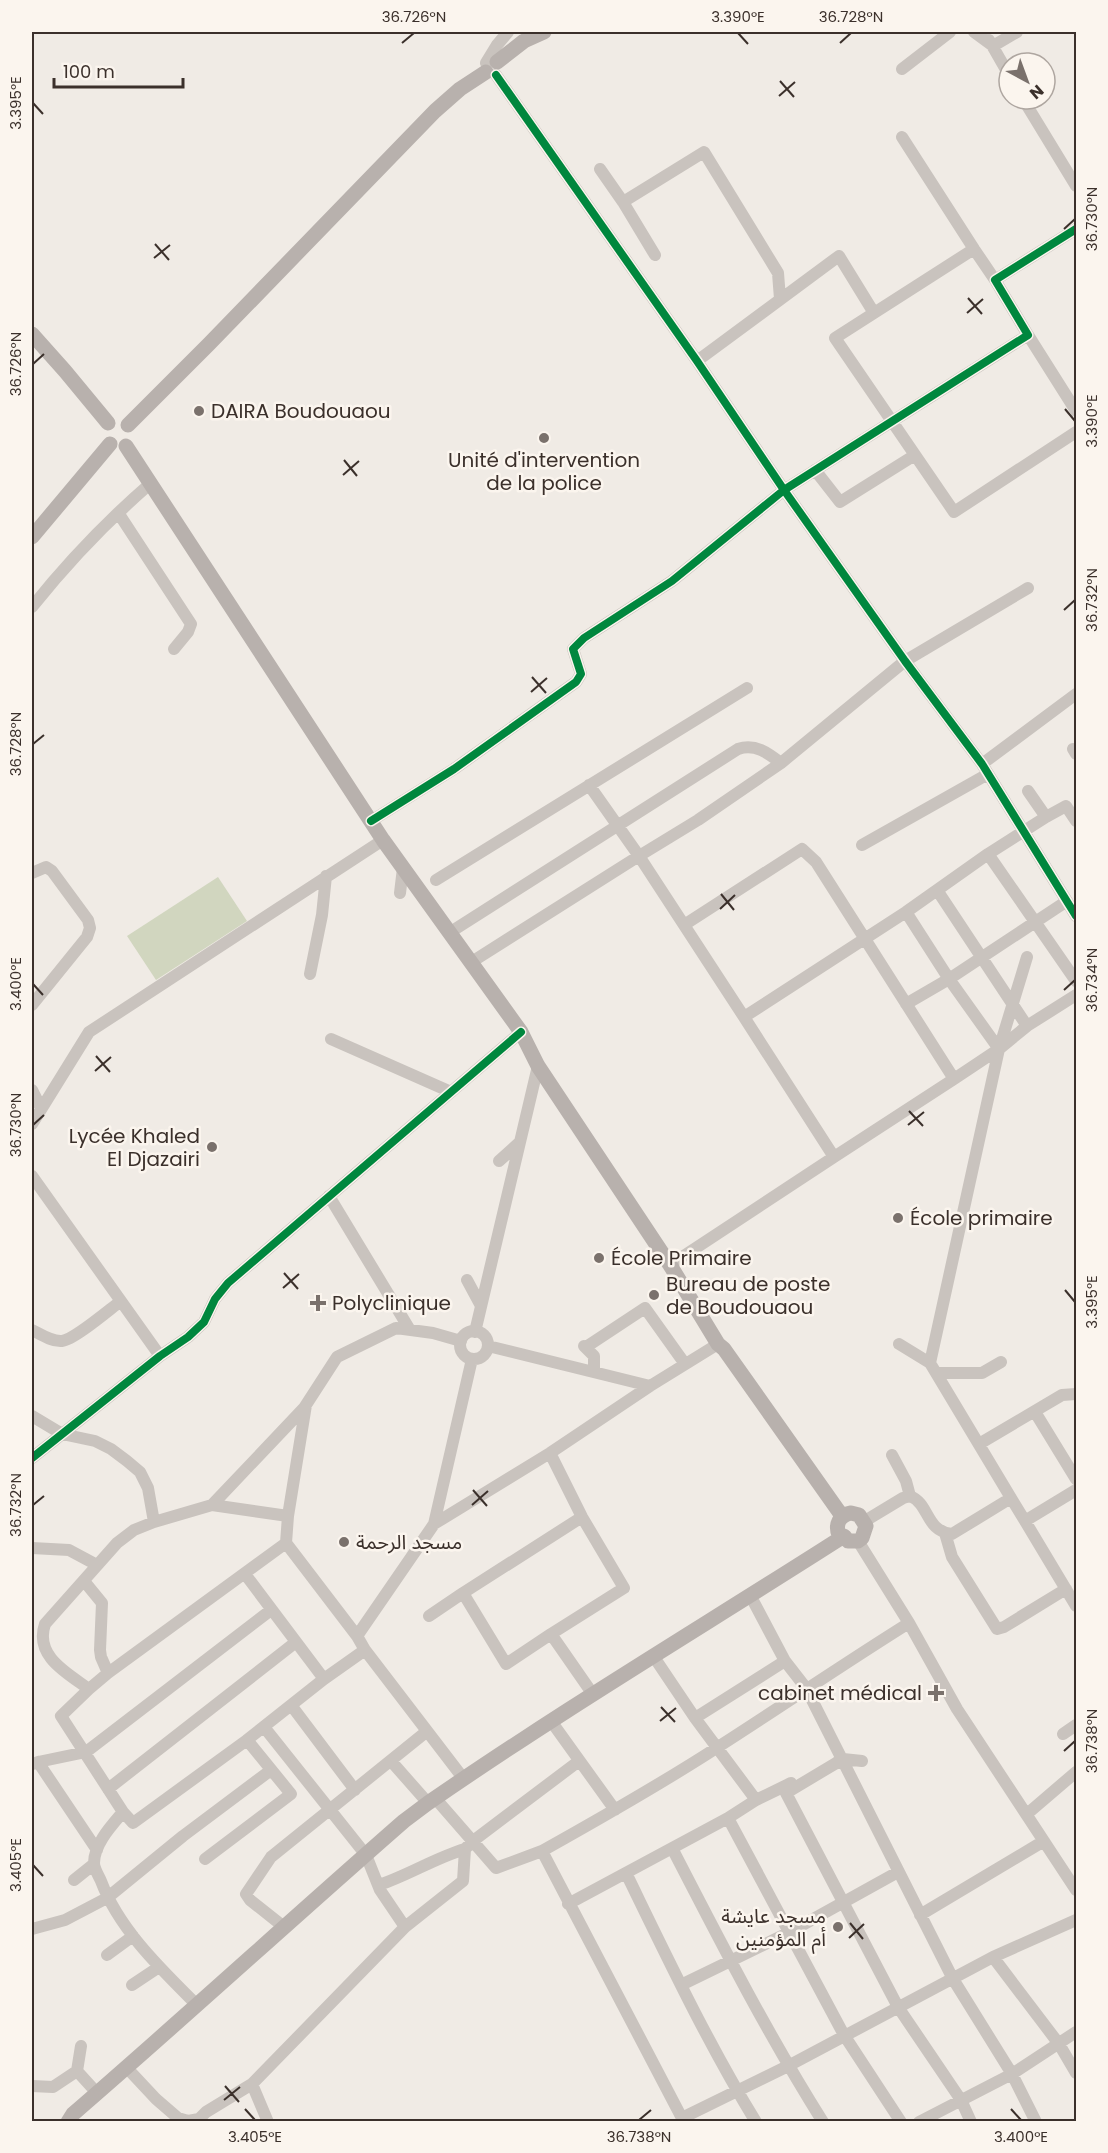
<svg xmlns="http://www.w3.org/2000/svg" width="1108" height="2153" font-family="Poppins,'Noto Sans Arabic',sans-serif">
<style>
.green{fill:#d1d6bf}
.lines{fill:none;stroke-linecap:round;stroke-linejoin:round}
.minor{stroke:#c9c3be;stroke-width:12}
.major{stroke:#b8b1ad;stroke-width:15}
.cycleway-casing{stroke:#fbf5ee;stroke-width:11}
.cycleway{stroke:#00873e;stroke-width:8}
.ticks{fill:none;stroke:#3b302b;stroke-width:2}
.poi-dot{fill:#7a716c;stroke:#fbf5ee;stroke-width:2}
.labels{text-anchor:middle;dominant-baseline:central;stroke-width:5;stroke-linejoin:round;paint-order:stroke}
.poi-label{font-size:20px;fill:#3b302b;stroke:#fbf5ee;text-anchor:start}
.neatline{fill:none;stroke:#3b302b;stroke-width:2}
.ticks-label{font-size:15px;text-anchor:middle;fill:#3b302b}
</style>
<rect width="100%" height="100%" fill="#f0ebe5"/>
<path class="green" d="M218 877 247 921 156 980 127 936Z"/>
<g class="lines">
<path class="minor" d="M974 32 993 46 1017 32
M989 40 1009 75
M486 63 497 45 508 32
M902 69 950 32
M496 75 697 361 784 490 905 661 982 764 1076 916
M1023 99 1076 186
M902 137 974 249
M600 169 623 202 655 255
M623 202 704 152 778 273 780 299
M995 280 974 249 835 338 954 512 1076 432
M1028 335 1076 411
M697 361 839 256 874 313
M815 470 840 502 915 455
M119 514 191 624 188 632 174 649
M32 607C68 562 107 521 151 483
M1073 749 1076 754
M982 764 1076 694
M589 785 639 856 698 820 781 763 905 661 1028 588
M1028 791 1046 817 1066 806 1076 821
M371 821 454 769 576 682 581 674 573 649 584 638 672 581 784 490 1028 335 995 280 1076 229
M862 845 988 774
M988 854 1076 981
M32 873 46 867 52 871 88 920 90 928 87 937 32 1005
M436 880 747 688
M937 890 1027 1026
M400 893 403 868
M906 912 949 979 999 1049
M684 925 802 849 816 862 954 1079
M449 933 738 749C755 743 768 753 781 763
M470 963 639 856 744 1017 906 912 988 854 1046 817
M310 974 322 915 326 876
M906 1004 949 979 1067 901
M331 1039 451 1092
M32 1090 41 1108
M32 1124 89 1032 383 840
M834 1157 954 1079 999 1049 1027 1026 1076 995
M499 1161 520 1142
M32 1176 160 1356
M329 1196 410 1330
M670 1265 834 1157 744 1017
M467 1280 481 1306
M32 1330C40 1334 52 1342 62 1341 74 1340 110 1309 121 1301
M460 1345a14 14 0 1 1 28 0a14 14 0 1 1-28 0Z
M475 1332 538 1066
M899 1344 930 1363 1011 1498
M488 1346 650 1386
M584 1346 594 1356V1372
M586 1347 645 1308 685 1364
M930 1363 999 1049 1027 957
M936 1373H982L1001 1362
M306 1405 288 1516 286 1543 357 1636 365 1650 463 1778
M1035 1412 1076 1479
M32 1416 62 1434 95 1441 111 1449 127 1461 140 1472 148 1488 154 1522 134 1530 117 1543 45 1624C34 1656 67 1673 89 1689L61 1716 123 1812
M979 1444 1062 1395 1076 1394
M550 1453 582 1517 624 1588 551 1634 592 1693
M892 1455 906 1481 910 1496
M32 1458 160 1356 188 1337 204 1322 215 1299 228 1283 521 1032
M212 1505 288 1516
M865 1521 903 1498 910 1496C930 1504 925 1531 952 1534L1011 1498 1025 1521 1076 1490
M1025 1521 1076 1606
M154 1522 212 1505 304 1408 337 1357 396 1328 433 1333 461 1341
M434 1524 550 1453 650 1386 718 1344
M945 1533 952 1557 997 1629 1004 1627 1066 1589
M858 1541 909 1623 957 1709 1076 1890
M32 1548 69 1550 97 1565
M245 1574 324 1679
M84 1581 102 1603 100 1650 101 1657 108 1673
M750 1595 785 1661 806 1688 953 1979 1012 2074 1036 2122
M429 1616 463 1593
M551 1634 506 1664 463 1593 582 1517
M357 1636 434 1524 472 1359
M654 1657 695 1718 756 1800
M89 1689 108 1673 286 1543
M291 1705 355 1790
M695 1718 785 1661
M551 1721 615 1810
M264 1727 366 1855 380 1890 405 1927
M1063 1734 1076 1725
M843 1759 786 1793 898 2007 961 2100 971 2122
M391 1761 428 1803
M38 1762 86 1752 271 1610
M837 1762 843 1759 862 1761
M33 1764 38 1762 97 1850
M108 1789 296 1642
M435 1798 496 1868 542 1851 684 2122
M1027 1814 1076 1772
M728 1818 844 2035 901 2122
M672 1848C720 1941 767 2033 823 2122
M542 1851C601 1818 661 1784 718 1747 782 1706 845 1663 909 1623
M205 1859 291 1794 247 1740
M626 1873C667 1957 707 2042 756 2122
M74 1880 94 1864
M379 1885C409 1875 435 1858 465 1849
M568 1904 728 1818 756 1800 791 1783
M920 1915 1044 1841
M284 1927 250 1900 246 1894 271 1857 426 1732
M32 1929 65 1920 107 1898 183 1836 271 1770
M107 1955 133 1936
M993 1957 1059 2044 1076 2073
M132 1985 159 1967
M681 1985 788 1933 898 1872
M196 2004C160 1968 119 1929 101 1881 99 1876 94 1869 94 1863 94 1844 112 1825 123 1812L133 1823 247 1740 324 1679 365 1650
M81 2046 77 2071 97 2093
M127 2068 156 2099 178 2118 188 2121 199 2119 206 2112 252 2084 405 1927 463 1881 465 1849 473 1841 579 1761
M252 2084 268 2122
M32 2086 53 2087 77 2071
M682 2118 788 2066 993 1957 1076 1920
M919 2122 1012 2074 1076 2032"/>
<path class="major" d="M497 62 524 41 544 32
M32 334 65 371 108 423
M128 425 209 344 435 111 460 89 486 72
M126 446 383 840 521 1032 538 1066 670 1265 718 1344 724 1349 842 1516
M32 537 110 444
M851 1513 859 1515 866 1526 862 1538 858 1541H848L844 1536 839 1535C835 1525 839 1515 851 1513Z
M68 2122 73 2114C184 2018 293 1918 404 1821L428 1803C564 1709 705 1625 844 1536"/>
<defs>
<path id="cycleway" d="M496 75 697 361 784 490 905 661 982 764 1076 916
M371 821 454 769 576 682 581 674 573 649 584 638 672 581 784 490 1028 335 995 280 1076 229
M32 1458 160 1356 188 1337 204 1322 215 1299 228 1283 521 1032"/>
</defs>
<use href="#cycleway" class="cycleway-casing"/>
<use href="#cycleway" class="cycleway"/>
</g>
<path class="ticks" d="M738 33 748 44M402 43 414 33M840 43 851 33M780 81 794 97M779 96 795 82M33 103 43 114M1064 229 1075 219M155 244 169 260M154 258 170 245M968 298 982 314M967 313 983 299M33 364 44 354M1065 409 1075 421M344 460 357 476M343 475 359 461M1064 610 1075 600M532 677 546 693M531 692 547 678M33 744 44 735M721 894 734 910M720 909 735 895M33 984 43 995M1064 990 1075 980M96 1056 110 1072M95 1071 111 1057M909 1111 923 1126M33 1125 44 1115M908 1125 924 1112M284 1273 298 1289M283 1288 299 1274M1065 1290 1075 1302M473 1490 487 1506M33 1505 44 1496M472 1505 488 1491M661 1707 675 1722M660 1721 676 1708M1064 1751 1075 1741M33 1865 43 1876M850 1923 863 1939M849 1938 864 1924M225 2086 239 2102M224 2100 240 2087M245 2109 255 2120M1011 2109 1021 2120M639 2120 651 2110"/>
<g class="poi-dot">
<circle cx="199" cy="411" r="6"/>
<circle cx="544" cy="438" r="6"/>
<circle cx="212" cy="1147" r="6"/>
<circle cx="898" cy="1218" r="6"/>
<circle cx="599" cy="1258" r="6"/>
<circle cx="654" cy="1295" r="6"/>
<path d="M315 1294h6v6h6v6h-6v6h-6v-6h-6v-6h6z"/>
<circle cx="344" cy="1542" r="6"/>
<path d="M933 1684h6v6h6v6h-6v6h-6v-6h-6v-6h6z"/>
<circle cx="838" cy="1927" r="6"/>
</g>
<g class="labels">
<g class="poi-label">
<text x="211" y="411">DAIRA Boudouaou</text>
<text x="544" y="460" text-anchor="middle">Unité d'intervention<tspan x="544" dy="23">de la police</tspan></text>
<text x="200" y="1136" text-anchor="end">Lycée Khaled<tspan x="200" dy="23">El Djazairi</tspan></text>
<text x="910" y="1218">École primaire</text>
<text x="611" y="1258">École Primaire</text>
<text x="666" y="1284">Bureau de poste<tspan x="666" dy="23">de Boudouaou</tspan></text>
<text x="332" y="1303">Polyclinique</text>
<text x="356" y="1542">مسجد الرحمة</text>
<text x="922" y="1693" text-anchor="end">cabinet médical</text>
<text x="826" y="1916" text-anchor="end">مسجد عايشة<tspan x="826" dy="23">أم المؤمنين</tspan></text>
</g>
</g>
<rect width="1108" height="2153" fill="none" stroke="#fbf5ee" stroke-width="66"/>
<g transform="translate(1027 81) rotate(139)"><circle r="28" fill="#fbf5ee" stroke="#aea6a0" stroke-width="1.5"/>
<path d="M0-4.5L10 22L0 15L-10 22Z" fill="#7a716c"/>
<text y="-9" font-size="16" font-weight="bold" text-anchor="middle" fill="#3b302b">N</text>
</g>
<path d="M54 78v9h129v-9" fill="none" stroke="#3b302b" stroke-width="3"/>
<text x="63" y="78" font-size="18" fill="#3b302b" stroke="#fbf5ee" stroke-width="4.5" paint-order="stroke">100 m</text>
<rect x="33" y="33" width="1042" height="2087" class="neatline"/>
<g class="ticks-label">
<text x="414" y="22">36.726°N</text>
<text x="738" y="22">3.390°E</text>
<text x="851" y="22">36.728°N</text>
<text transform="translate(16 103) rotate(-90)" y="5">3.395°E</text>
<text transform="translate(1092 219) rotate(-90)" y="5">36.730°N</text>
<text transform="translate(16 364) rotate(-90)" y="5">36.726°N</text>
<text transform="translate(1092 421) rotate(-90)" y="5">3.390°E</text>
<text transform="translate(1092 600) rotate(-90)" y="5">36.732°N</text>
<text transform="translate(16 744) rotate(-90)" y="5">36.728°N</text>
<text transform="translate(1092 980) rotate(-90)" y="5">36.734°N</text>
<text transform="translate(16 984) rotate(-90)" y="5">3.400°E</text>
<text transform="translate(16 1125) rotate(-90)" y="5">36.730°N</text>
<text transform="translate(1092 1302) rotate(-90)" y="5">3.395°E</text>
<text transform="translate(16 1505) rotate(-90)" y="5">36.732°N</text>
<text transform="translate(1092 1741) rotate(-90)" y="5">36.738°N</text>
<text transform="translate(16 1865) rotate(-90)" y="5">3.405°E</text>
<text x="255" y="2142">3.405°E</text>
<text x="639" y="2142">36.738°N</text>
<text x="1021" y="2142">3.400°E</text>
</g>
</svg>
